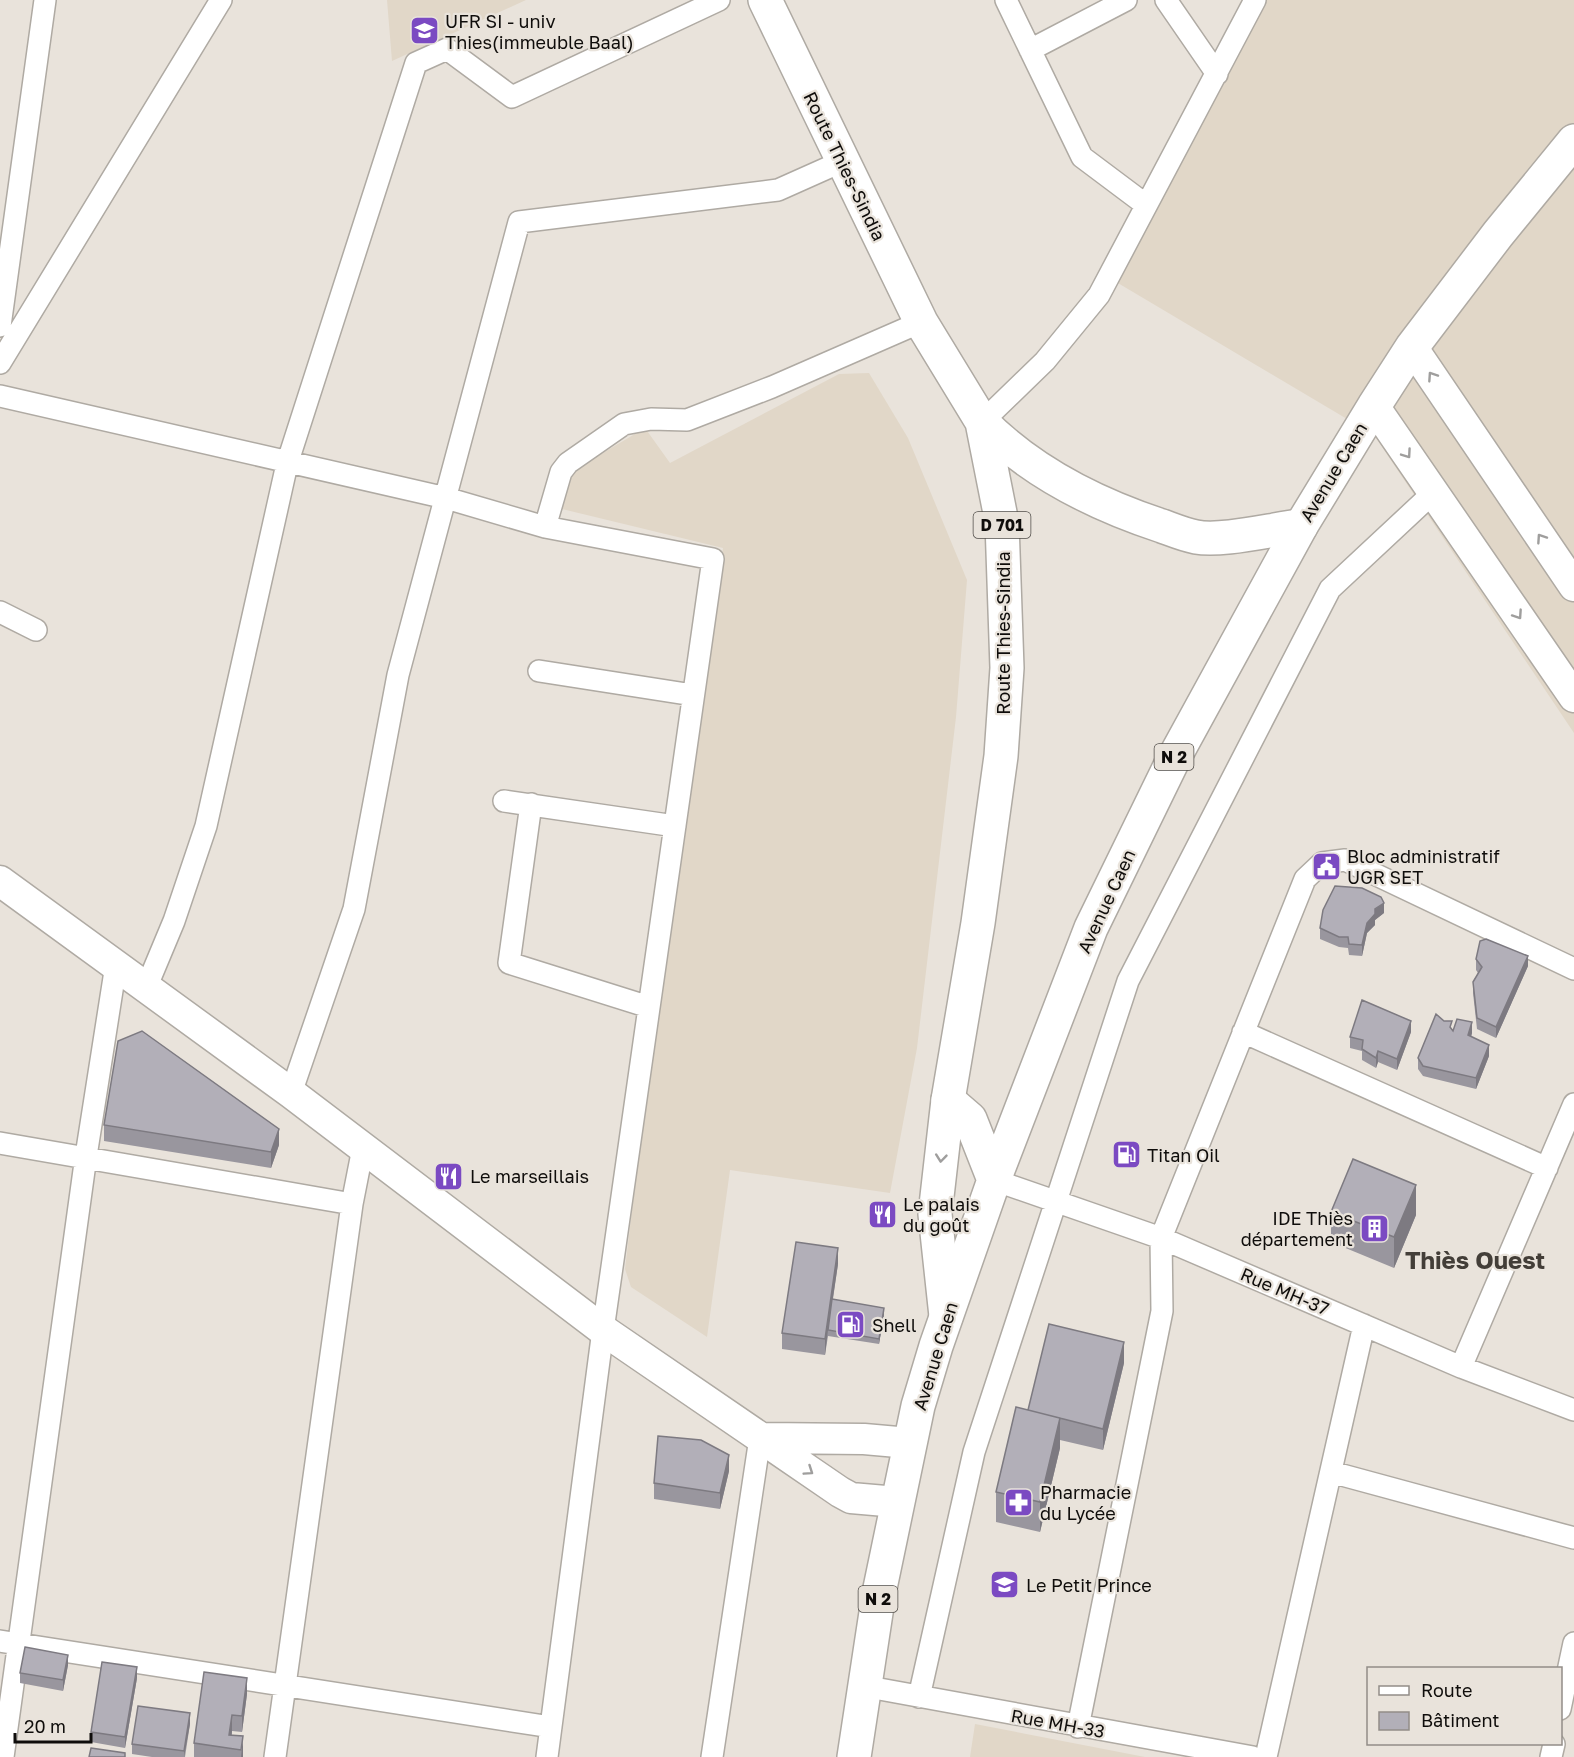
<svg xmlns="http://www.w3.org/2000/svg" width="1574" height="1757" font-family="'Golos Text',sans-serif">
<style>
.built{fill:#e1d7c8}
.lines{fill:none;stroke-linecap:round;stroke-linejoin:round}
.street-casing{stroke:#afaaa3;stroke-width:24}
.secondary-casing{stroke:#afaaa3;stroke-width:33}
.primary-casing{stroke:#afaaa3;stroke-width:36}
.highway-casing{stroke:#afaaa3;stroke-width:36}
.street{stroke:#fff;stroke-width:21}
.secondary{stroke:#fff;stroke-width:30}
.primary{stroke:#fff;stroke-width:33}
.highway{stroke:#fff;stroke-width:33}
.wall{fill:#99969e}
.shaded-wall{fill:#7d7a81}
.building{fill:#b2afb8;stroke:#7d7a81;stroke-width:1.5}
.oneway{stroke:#9f9e9d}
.labels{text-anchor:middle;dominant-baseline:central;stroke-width:4.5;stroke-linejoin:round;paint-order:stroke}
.shield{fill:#e9e3db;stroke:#504d49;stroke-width:1.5}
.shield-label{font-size:16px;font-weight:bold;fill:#0f0d0b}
.poi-label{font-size:18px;fill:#0f0d0b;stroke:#e9e3db;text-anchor:start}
.street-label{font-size:18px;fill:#0f0d0b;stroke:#e9e3db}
.district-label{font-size:24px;font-weight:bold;fill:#433e38;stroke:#e9e3db}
</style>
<rect width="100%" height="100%" fill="#e9e3db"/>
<path class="built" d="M387 0H526L392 61Z
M1243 0H1574V733L1374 435 1101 273Z
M869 373 908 438 967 580 956 717 917 1048 890 1193 730 1170 707 1337 631 1287 625 1269 653 1033 723 548 562 509 564 476 645 428 670 463 839 374Z
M975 1724 1145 1757H970Z"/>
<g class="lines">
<defs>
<path id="street" d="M1006 0 1082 157 1146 205
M1166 0 1217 74
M1030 50 1126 0
M0 326 45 0
M0 363 221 0
M0 396 446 498 545 527 713 559 603 1330 547 1757
M982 422 1045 361 1099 295 1255 0
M545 527 561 472 568 463 624 424 651 419 687 420 772 387 921 322
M0 612 36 630
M539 671 693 695
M504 801 675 826
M531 804 509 963 649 1007
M146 988 174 921 206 826 287 464 416 63 447 49 512 97 719 0
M1243 1032 1547 1168
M291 1093 354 909 398 675 519 222 778 190 843 161
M0 1143 352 1204
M994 1180 1161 1238 1461 1367 1574 1410
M1461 1367 1574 1104
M1331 1472 1574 1538
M0 1641 551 1727
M863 1686 1253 1757
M919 1697 974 1452 1128 981 1330 589 1434 492
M1560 1709 1574 1643
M1078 1727 1162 1311 1161 1238 1305 879 1322 863 1345 860 1574 969
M3 1757 86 1156 116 965
M275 1757 352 1204 363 1148
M712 1757 760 1438
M1266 1757 1364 1325
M1551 1757 1554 1744"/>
<path id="secondary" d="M1412 347 1574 586
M1374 406 1574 697
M0 881 291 1093 603 1330 840 1492 851 1498 897 1502
M760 1438 864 1439 909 1443"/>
<path id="primary" d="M765 0 921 322 982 422 1002 523 1007 668 1001 756 978 923 948 1100 935 1214 946 1316
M982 422C1031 472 1095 504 1162 526 1173 530 1185 535 1196 537 1222 542 1273 529 1301 526"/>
<path id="highway" d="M948 1100 970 1119 994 1180
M854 1757 879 1593 918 1406 936 1346 994 1180 1091 928 1174 758 1301 526 1374 406 1412 347 1498 234 1574 141"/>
</defs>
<use href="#street" class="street-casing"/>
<use href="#secondary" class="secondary-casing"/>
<use href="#primary" class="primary-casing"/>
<use href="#highway" class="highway-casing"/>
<use href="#street" class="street"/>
<use href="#secondary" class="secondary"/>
<use href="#primary" class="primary"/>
<use href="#highway" class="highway"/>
</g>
<path class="wall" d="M1384 913 1375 920V925L1367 933 1362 956 1349 955 1348 948 1339 947 1320 939V928Z
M1476 959 1528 966 1496 1038 1477 1029 1473 993V982L1478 973 1476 970Z
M1452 1029 1453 1031 1472 1033 1471 1037 1489 1056 1476 1089 1423 1076 1418 1069V1058Z
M1411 1032 1397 1070 1378 1062 1376 1068 1362 1060V1051L1350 1048V1037Z
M104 1125 279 1145 271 1168 104 1141Z
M1331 1212 1416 1215 1394 1268 1331 1242Z
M838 1264 833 1299 884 1314 879 1344 828 1336 825 1355 782 1349V1333Z
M1124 1363 1103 1450 1060 1440V1448L1040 1532 996 1522V1492L1028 1410Z
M729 1471 720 1509 654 1499V1483Z
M68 1665 63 1691 20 1683V1673Z
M137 1678 125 1748 91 1742V1732Z
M247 1694 242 1732 232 1731V1735L243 1752V1757H194V1743Z
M190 1724 185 1757H152L132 1754V1744Z"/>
<path class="shaded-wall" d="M1384 903V913L1375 920V925L1367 933 1362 956V945L1367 923 1375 909Z
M1528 956V966L1496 1038V1027Z
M1411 1021V1032L1397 1070V1059Z
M1472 1022V1033L1468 1046V1035Z
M1489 1045V1056L1476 1089V1078Z
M1378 1051V1062L1376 1068V1058Z
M279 1129V1145L271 1168V1152Z
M1416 1185V1215L1394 1268V1237Z
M838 1248V1264L828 1330 825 1355V1339Z
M884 1308V1314L879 1344V1339Z
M1124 1342V1363L1103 1450V1429Z
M1060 1418V1448L1040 1532V1502Z
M729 1455V1471L720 1509V1493Z
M68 1655V1665L63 1691V1680Z
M137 1667V1678L125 1748V1737Z
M247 1678V1694L242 1732V1716Z
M190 1713V1724L184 1757V1751Z
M232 1715V1731L229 1750V1735Z
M243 1736V1757H241Z"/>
<path class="building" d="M1335 886 1362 888 1381 897 1384 903 1375 909V914L1367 923 1362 945 1349 944 1348 937H1339L1320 928 1323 910Z
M1486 939 1528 956 1496 1027 1477 1018 1473 982 1482 967 1476 959 1480 941Z
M1362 1000 1411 1021 1397 1059 1378 1051 1376 1058 1362 1049 1363 1040 1350 1037Z
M1436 1014 1444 1021H1452L1450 1027 1453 1031 1457 1019 1472 1022 1468 1035 1489 1045 1476 1078 1423 1066 1418 1058Z
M142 1031 279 1129 271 1152 104 1125 118 1041Z
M1353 1159 1416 1185 1394 1237 1331 1212Z
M796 1242 838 1248 825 1339 782 1333Z
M832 1299 884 1308 879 1339 828 1330Z
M1049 1324 1124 1342 1103 1429 1028 1410Z
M1016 1407 1060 1418 1040 1502 996 1492Z
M658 1436 701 1440 729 1455 720 1493 654 1483Z
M25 1647 68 1655 63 1680 20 1673Z
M102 1662 137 1667 125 1737 91 1732Z
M204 1672 247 1678 242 1716 232 1715 229 1735 243 1736 241 1750 194 1743Z
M138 1706 190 1713 184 1751 132 1744Z
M91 1748 125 1753V1757H89Z"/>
<defs><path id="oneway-chevron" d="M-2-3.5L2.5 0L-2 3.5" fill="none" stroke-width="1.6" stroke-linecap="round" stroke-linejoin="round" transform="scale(1.5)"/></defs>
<g class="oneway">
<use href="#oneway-chevron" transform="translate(1432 376) rotate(-124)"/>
<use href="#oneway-chevron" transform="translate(1407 454) rotate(55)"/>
<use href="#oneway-chevron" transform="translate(1541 538) rotate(-124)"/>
<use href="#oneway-chevron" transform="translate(1518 615) rotate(56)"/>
<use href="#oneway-chevron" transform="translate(941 1158) rotate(96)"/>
<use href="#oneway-chevron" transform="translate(809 1471) rotate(34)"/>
</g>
<defs>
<symbol id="university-square" viewBox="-11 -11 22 22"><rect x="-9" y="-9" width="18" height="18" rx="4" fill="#7b4ac2" stroke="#e9e3db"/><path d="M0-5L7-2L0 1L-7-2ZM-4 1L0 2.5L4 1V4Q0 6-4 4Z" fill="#fff"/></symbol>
<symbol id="civic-square" viewBox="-11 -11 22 22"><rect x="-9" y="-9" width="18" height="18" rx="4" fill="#7b4ac2" stroke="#e9e3db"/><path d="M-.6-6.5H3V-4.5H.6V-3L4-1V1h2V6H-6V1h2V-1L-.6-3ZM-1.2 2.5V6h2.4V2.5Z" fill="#fff"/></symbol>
<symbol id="fuel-square" viewBox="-11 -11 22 22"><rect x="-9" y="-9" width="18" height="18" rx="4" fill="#7b4ac2" stroke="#e9e3db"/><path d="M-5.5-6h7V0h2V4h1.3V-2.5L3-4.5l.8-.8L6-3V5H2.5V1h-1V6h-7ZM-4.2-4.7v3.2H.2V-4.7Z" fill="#fff"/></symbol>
<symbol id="restaurant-square" viewBox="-11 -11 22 22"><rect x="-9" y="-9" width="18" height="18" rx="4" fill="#7b4ac2" stroke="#e9e3db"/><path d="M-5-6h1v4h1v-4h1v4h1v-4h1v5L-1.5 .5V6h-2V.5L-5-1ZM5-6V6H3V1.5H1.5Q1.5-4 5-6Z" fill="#fff"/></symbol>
<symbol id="building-square" viewBox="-11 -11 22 22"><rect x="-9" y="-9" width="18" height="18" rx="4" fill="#7b4ac2" stroke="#e9e3db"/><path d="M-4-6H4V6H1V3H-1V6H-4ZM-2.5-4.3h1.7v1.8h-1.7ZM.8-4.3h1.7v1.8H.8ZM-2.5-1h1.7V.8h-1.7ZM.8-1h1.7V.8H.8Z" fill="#fff"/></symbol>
<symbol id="pharmacy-square" viewBox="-11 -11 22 22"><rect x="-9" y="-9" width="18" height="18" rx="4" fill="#7b4ac2" stroke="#e9e3db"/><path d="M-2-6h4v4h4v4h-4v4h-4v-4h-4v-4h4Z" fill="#fff"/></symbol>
<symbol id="school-square" viewBox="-11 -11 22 22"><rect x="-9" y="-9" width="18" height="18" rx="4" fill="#7b4ac2" stroke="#e9e3db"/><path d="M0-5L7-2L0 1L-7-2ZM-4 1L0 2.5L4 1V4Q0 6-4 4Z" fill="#fff"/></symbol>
</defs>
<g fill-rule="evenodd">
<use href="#university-square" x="408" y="14" width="33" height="33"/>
<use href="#civic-square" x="1310" y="850" width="33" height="33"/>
<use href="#fuel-square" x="1110" y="1138" width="33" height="33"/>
<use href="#restaurant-square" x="432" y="1160" width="33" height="33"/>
<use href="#restaurant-square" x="866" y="1198" width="33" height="33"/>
<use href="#building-square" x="1358" y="1212" width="33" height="33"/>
<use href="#fuel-square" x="834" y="1308" width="33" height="33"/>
<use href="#pharmacy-square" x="1002" y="1486" width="33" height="33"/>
<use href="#school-square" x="988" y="1568" width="33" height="33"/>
</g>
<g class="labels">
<g class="shield">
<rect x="973.5" y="512" width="57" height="26" rx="4.5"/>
<rect x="1154.5" y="744" width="39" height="26" rx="4.5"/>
<rect x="858.5" y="1586" width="39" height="26" rx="4.5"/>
</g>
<g class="shield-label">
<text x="1002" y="525">D 701</text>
<text x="1174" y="757">N 2</text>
<text x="878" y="1599">N 2</text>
</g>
<g class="poi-label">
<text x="445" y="21">UFR SI - univ<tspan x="445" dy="21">Thies(immeuble Baal)</tspan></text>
<text x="1347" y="856">Bloc administratif<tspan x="1347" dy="21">UGR SET</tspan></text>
<text x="1147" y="1155">Titan Oil</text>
<text x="470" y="1176">Le marseillais</text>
<text x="903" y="1204">Le palais<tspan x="903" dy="21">du goût</tspan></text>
<text x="1353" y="1218" text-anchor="end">IDE Thiès<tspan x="1353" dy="21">département</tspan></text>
<text x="872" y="1325">Shell</text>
<text x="1040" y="1492">Pharmacie<tspan x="1040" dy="21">du Lycée</tspan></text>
<text x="1026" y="1585">Le Petit Prince</text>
</g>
<g class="street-label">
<text transform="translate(845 166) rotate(64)">Route Thies-Sindia</text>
<text transform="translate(1333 472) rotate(-59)">Avenue Caen</text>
<text transform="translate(1003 633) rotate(-90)">Route Thies-Sindia</text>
<text transform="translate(1106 901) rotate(-65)">Avenue Caen</text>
<text transform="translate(1285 1291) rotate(23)">Rue MH-37</text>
<text transform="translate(935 1356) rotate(-73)">Avenue Caen</text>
<text transform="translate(1058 1723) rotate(10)">Rue MH-33</text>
</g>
<g class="district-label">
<text x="1475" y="1259">Thiès Ouest</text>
</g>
</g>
<rect x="1367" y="1667" width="195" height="78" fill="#e9e3db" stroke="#928d88" stroke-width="1.5"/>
<rect x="1379" y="1686" width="30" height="9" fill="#ffffff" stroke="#928d88" stroke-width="1.5"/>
<text x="1421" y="1697" font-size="18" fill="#0f0d0b">Route</text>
<rect x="1379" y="1712" width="30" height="18" fill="#b2afb8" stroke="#928d88" stroke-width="1.5"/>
<text x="1421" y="1727" font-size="18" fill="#0f0d0b">Bâtiment</text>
<path d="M15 1733v9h76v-9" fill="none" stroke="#0f0d0b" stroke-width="3"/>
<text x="24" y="1733" font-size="18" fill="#0f0d0b" stroke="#e9e3db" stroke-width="4.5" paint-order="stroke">20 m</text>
</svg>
